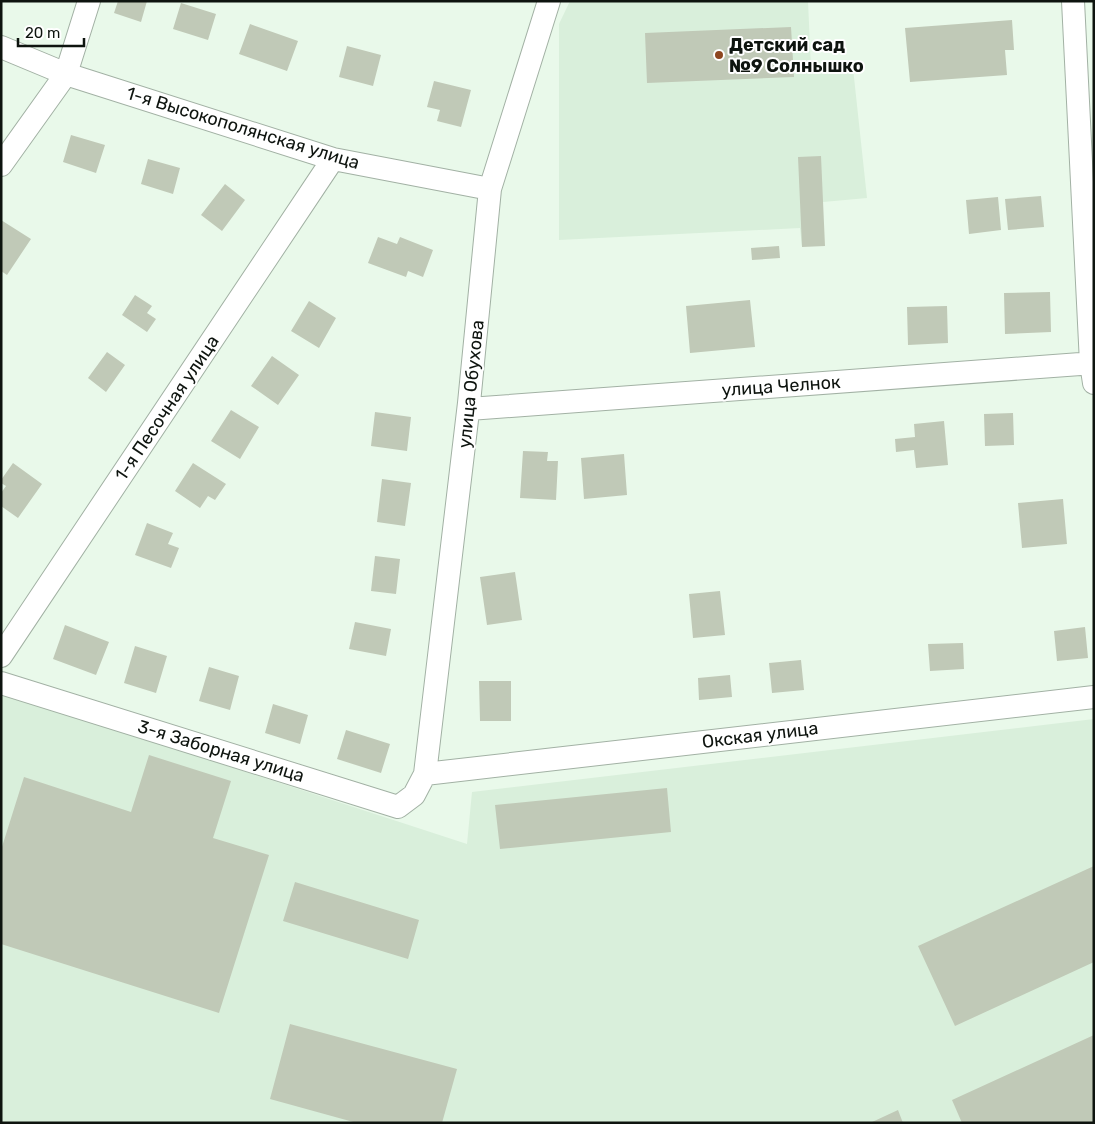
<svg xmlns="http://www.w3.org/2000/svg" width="1095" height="1124" font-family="Rubik,sans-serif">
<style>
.built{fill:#d9efdb}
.building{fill:#c0c9b7}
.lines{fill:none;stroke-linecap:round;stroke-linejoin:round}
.minor-casing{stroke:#a2b1a4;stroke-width:24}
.minor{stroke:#fff;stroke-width:22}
.poi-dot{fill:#8d4620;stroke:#fff;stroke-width:2}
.labels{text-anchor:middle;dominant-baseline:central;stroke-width:4;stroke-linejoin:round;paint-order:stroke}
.poi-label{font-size:18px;font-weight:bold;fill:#0e140f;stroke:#fff;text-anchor:start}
.street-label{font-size:18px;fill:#0e140f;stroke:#fff}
</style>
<rect width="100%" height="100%" fill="#e9f9ea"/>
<path class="built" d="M570 1H808L811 69 853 68 867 198 823 202 802 247 800 228 559 240V24Z
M1 692 467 844 472 792 1094 719V1123H1Z"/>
<path class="building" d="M118 1H147L141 22 114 13Z
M181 3 216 14 208 40 173 29Z
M1012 20 1014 50H1005L1007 75 910 82 905 28Z
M250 24 298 41 287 71 239 54Z
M791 27 794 77 647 83 645 33Z
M347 46 381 55 373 86 339 77Z
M434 81 471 90 461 127 437 121 440 110 427 107Z
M71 135 105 145 96 173 63 162Z
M821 156 825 246 802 247 798 157Z
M148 159 180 168 173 194 141 184Z
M225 184 245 200 222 231 201 215Z
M1041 196 1044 227 1008 230 1005 199Z
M998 197 1001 230 969 234 966 200Z
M1 220 31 239 7 275 1 271Z
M378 237 397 244 400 237 433 250 423 277 408 271 406 277 368 263Z
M779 246 780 258 752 260 751 248Z
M1050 292 1051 332 1005 334 1004 293Z
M135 295 152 306 147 313 156 319 147 332 122 315Z
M750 300 755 347 690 353 686 306Z
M309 301 336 318 319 348 291 331Z
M947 306 948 343 908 345 907 307Z
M107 352 125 365 106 392 88 378Z
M272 356 299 375 278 405 251 386Z
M231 410 259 427 240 459 211 441Z
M375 412 411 417 407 451 371 446Z
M1013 413 1014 445 985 446 984 414Z
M944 421 948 465 916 468 914 450 896 452 895 439 915 437 914 424Z
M523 451 548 452 547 461H558L556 500 520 498Z
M624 454 627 495 584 499 581 458Z
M13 463 42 484 18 518 1 506V493L6 486 1 483V480Z
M193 463 226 484 215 500 208 496 200 508 175 491Z
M382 479 411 483 405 526 377 522Z
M1063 499 1067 544 1022 548 1018 503Z
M147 523 173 533 168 544 179 548 171 568 135 555Z
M375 556 400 559 396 594 371 591Z
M515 572 522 620 487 625 480 577Z
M720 591 725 635 693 638 689 594Z
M355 622 391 629 386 656 349 649Z
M65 625 109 642 96 675 53 659Z
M1085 627 1088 658 1057 661 1054 631Z
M963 643 964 669 930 671 928 644Z
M135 646 167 656 156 693 124 683Z
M801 660 804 690 772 693 769 663Z
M209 667 239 676 230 710 199 701Z
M730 675 732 697 699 700 698 678Z
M479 681H511V721H480Z
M273 704 308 715 300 744 265 733Z
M346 730 390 744 381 773 337 759Z
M149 755 231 781 213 838 269 855 219 1013 1 944V850L24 777 131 812Z
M667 788 671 832 500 849 495 805Z
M1094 866V962L955 1026 918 946Z
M295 882 419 920 408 959 283 921Z
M290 1024 457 1069 442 1123H357L270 1099Z
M1094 1035V1123H962L952 1100Z
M898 1110 903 1123H870Z"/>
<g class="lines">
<defs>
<path id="minor" d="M1073 1 1091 363 1094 383
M1 47 66 74 333 159 490 189
M1 165 66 74 89 1
M469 409 1094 363
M1 656 333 159
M1 683 398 807 414 795 425 774 469 403 490 189 549 1
M425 774 1094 697"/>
</defs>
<use href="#minor" class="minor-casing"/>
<use href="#minor" class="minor"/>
</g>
<circle class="poi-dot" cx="719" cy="55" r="5"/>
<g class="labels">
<g class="poi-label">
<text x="729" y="45">Детский сад<tspan x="729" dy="21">№9 Солнышко</tspan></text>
</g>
<g class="street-label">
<text transform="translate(243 128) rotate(17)">1-я Высокополянская улица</text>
<text transform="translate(471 384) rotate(-84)">улица Обухова</text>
<text transform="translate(781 386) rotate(-4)">улица Челнок</text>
<text transform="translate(167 408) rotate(-56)">1-я Песочная улица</text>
<text transform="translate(760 735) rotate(-7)">Окская улица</text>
<text transform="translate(221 751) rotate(17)">3-я Заборная улица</text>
</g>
</g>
<rect width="1095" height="1124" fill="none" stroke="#0e140f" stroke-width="5"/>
<path d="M18 38v8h66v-8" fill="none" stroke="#0e140f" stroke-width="2.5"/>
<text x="25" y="38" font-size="15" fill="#0e140f" stroke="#ffffff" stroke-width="4" paint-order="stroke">20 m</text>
</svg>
